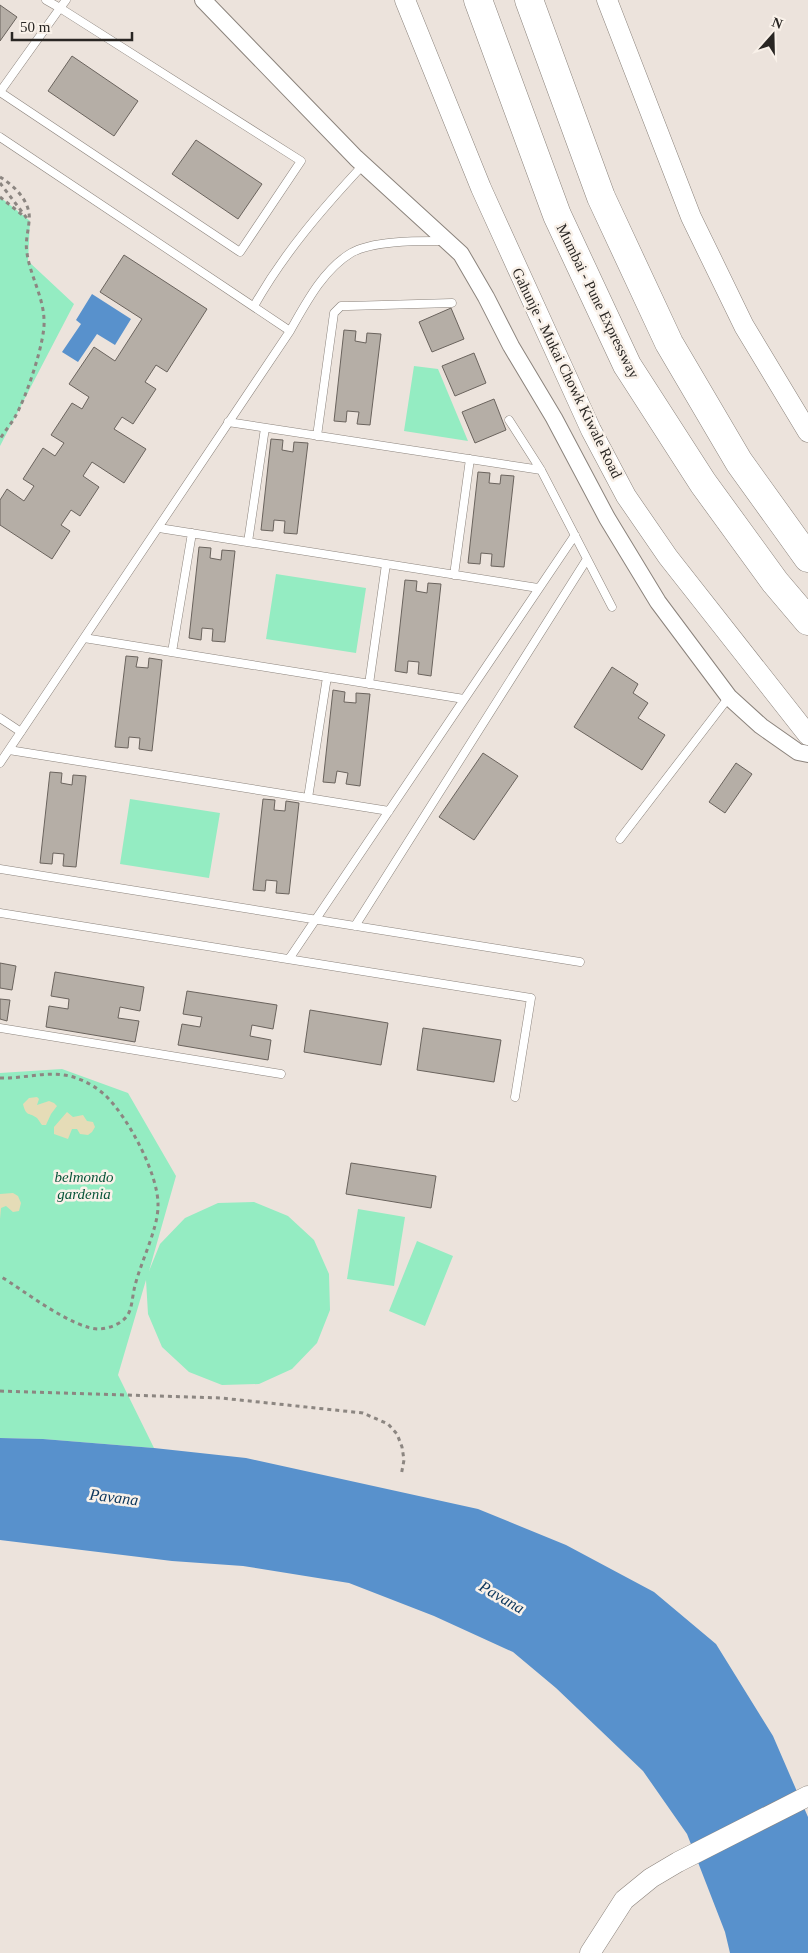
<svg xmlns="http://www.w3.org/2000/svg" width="808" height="1953" font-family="Georgia,serif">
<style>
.green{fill:#94ecc2}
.sand{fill:#e5dcb7}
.water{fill:#5891cc}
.building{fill:#b5aea6;stroke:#6a635d}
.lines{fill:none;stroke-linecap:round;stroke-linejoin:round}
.service-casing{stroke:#8b837c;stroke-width:9}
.minor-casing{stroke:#8b837c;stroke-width:18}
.tertiary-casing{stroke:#8b837c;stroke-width:21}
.motorway-casing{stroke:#8b837c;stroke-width:29}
.path{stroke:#8c8681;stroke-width:3;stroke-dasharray:4 4;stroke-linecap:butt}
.service{stroke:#fff;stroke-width:8}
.minor{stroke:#fff;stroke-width:16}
.tertiary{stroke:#fff;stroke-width:20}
.motorway{stroke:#fff;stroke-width:28}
.labels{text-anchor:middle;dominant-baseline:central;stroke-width:5;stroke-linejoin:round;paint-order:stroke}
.street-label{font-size:15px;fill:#292623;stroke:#f9f1e9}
.park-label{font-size:15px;font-style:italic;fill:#085439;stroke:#f9f1e9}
.water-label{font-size:16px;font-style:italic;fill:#0a355c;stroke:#f9f1e9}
</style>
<rect width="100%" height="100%" fill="#ece3dc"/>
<path class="green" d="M0 197 30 221 28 261 74 304 0 446Z
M414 366 438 369 468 441 404 431Z
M276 574 366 588 356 653 266 639Z
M130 799 220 813 209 878 120 864Z
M62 1069 128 1093 176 1176 149 1271 160 1244 185 1218 218 1203 254 1202 288 1216 314 1240 329 1274 330 1310 317 1343 292 1369 259 1384 222 1385 189 1372 162 1347 148 1314 146 1280 118 1375 154 1448 43 1439 0 1438V1073Z
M358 1209 405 1217 394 1286 347 1279Z
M417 1241 453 1256 425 1326 389 1311Z"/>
<path class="sand" d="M37 1097 39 1099 37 1105 49 1101 54 1103 57 1106 51 1114 46 1125H42C40 1123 39 1120 37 1118 29 1112 26 1117 23 1104L29 1098Z
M67 1112 73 1117 83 1115 87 1121 93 1122 95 1127 92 1132 88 1135 80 1134 77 1129H72L68 1139 54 1134V1127Z
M13 1193 18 1196 21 1203 19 1211 13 1212 6 1206 1 1208 0 1219V1194Z"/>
<path class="water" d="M92 294 131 319 115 345 97 334 78 362 62 352 81 324 76 320Z
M0 1438 43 1439 154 1448 246 1458 478 1509 566 1545 654 1592 716 1644 773 1736 808 1817V1953H730L725 1932 687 1834 643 1771 556 1688 513 1652 434 1616 349 1583 243 1566 172 1561 0 1540Z"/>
<path class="building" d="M0 5 17 17 0 41Z
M72 56 138 101 114 136 48 91Z
M196 140 262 184 238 219 172 174Z
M124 255 207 309 167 372 156 365 145 382 156 389 133 424 122 417 114 429 146 449 124 483 92 462 83 476 99 487 80 516 71 510 61 525 70 531 52 559 0 525V500L7 489 24 501 34 486 23 479 43 448 55 456 64 443 51 435 72 403 82 409 89 397 69 384 94 347 115 361 142 319 100 292Z
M451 308 464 339 432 352 419 322Z
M344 330 356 331 355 341 366 343 367 333 381 334 370 425 357 424 359 412 347 411 346 422 334 421Z
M474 353 486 383 455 396 442 366Z
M494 399 506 430 475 443 462 412Z
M271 439 283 440 282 450 293 452 294 442 308 443 297 534 284 533 285 521 274 520 273 531 261 530Z
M478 472 490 473 489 483 500 484 501 475 514 476 504 567 491 566 492 554 481 553 480 564 468 563Z
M199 547 211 548 210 558 221 560 222 550 235 551 225 642 212 641 213 629 202 628 201 640 189 638Z
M405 580 417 581 416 591 427 593 428 583 441 584 431 676 418 674 419 662 408 661 407 673 395 671Z
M126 656 138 657 136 667 148 668 149 658 162 660 152 751 139 749 140 738 129 737 128 748 115 747Z
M612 667 638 684 633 693 648 703 638 718 665 735 642 770 574 727Z
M333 690 345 692 344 702 356 703V693L370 694 360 786 346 784 348 773 337 771 335 783 323 782Z
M483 753 518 776 474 840 439 817Z
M736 763 752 774 725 813 709 802Z
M50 772 62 773 61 783 72 785 73 775 86 776 76 867 63 866 64 854 53 853 52 864 40 863Z
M263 799 275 800 274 810 285 811 286 801 299 803 289 894 276 893 277 881 266 880 265 891 253 890Z
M0 963 16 966 12 990 0 988Z
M55 972 144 987 140 1011 120 1007 118 1018 139 1021 135 1042 46 1027 49 1006 68 1009 69 999 51 996Z
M187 991 277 1005 273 1029 252 1025 250 1036 271 1040 268 1060 178 1045 182 1024 200 1027 202 1017 183 1014Z
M0 999 10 1000 7 1021 0 1019Z
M310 1010 388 1023 381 1065 304 1052Z
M423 1028 501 1040 494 1082 417 1070Z
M351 1163 436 1176 431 1208 346 1194Z"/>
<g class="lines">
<defs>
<path id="service" d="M46 0 60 8 301 161 240 252 0 92 60 8 66 0
M0 137 290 331
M254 306C284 253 322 209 364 164
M509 420 541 470 612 607
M228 422 541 470
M317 436 334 313 341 306H348L452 303
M159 528 538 588
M248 542 265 428
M454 575 470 459
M84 638 464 699
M172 652 192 533
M369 684 386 564
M0 718 21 732
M9 750 389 811
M0 763 290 331C306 303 323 270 351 253 373 240 420 241 445 241
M308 798 327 677
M620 839 729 697
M0 869 580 962
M0 913 531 998 515 1097
M355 926 587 559
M289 959 575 535
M0 1028 281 1074"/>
<path id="minor" d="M203 0 356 158 461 254 486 297 511 346 554 418 607 518 658 602 729 697 761 726 798 752 808 754"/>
<path id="tertiary" d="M405 0 481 188 591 430 626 496 668 557 808 735
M607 0 691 217 744 326 808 432
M590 1953 624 1900 651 1878 678 1862 808 1796"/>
<path id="motorway" d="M478 0 557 215 627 365 703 483 775 582 808 621
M529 0 601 197 669 343 739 462 808 558"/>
</defs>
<use href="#service" class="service-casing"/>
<use href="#minor" class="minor-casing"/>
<use href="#tertiary" class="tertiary-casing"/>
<use href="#motorway" class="motorway-casing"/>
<path class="path" d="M0 177C15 186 32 203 29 222 28 233 25 242 27 253 30 275 43 296 44 319 46 340 26 398 15 417 11 424 5 431 0 439
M0 183 29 221
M0 197 25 217
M0 1078C25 1079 52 1069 76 1078 86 1081 97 1088 105 1095 128 1117 159 1175 158 1206 158 1230 139 1265 134 1290 132 1299 132 1309 127 1316 121 1324 110 1328 100 1329 74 1330 23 1290 0 1276
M0 1391 221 1398 363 1413 388 1424 397 1434 402 1447 404 1460 401 1476"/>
<use href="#service" class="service"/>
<use href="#minor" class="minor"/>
<use href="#tertiary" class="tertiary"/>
<use href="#motorway" class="motorway"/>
</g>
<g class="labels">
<g class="street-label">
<text transform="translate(598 301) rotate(64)">Mumbai - Pune Expressway</text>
<text transform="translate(567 373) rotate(64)">Gahunje - Mukai Chowk Kiwale Road</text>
</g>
<g class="park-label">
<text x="84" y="1177">belmondo<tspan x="84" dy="17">gardenia</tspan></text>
</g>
<g class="water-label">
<text transform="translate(114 1497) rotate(7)">Pavana</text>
<text transform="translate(502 1597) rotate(30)">Pavana</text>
</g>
</g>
<g transform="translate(773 35) rotate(20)" stroke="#f9f1e9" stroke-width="4" paint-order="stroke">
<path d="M0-4L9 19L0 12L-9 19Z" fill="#292623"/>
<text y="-8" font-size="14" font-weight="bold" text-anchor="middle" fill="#292623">N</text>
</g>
<path d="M12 32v8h120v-8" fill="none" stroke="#292623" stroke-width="2.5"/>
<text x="20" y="32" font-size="15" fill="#292623" stroke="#f9f1e9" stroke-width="4" paint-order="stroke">50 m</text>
</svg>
